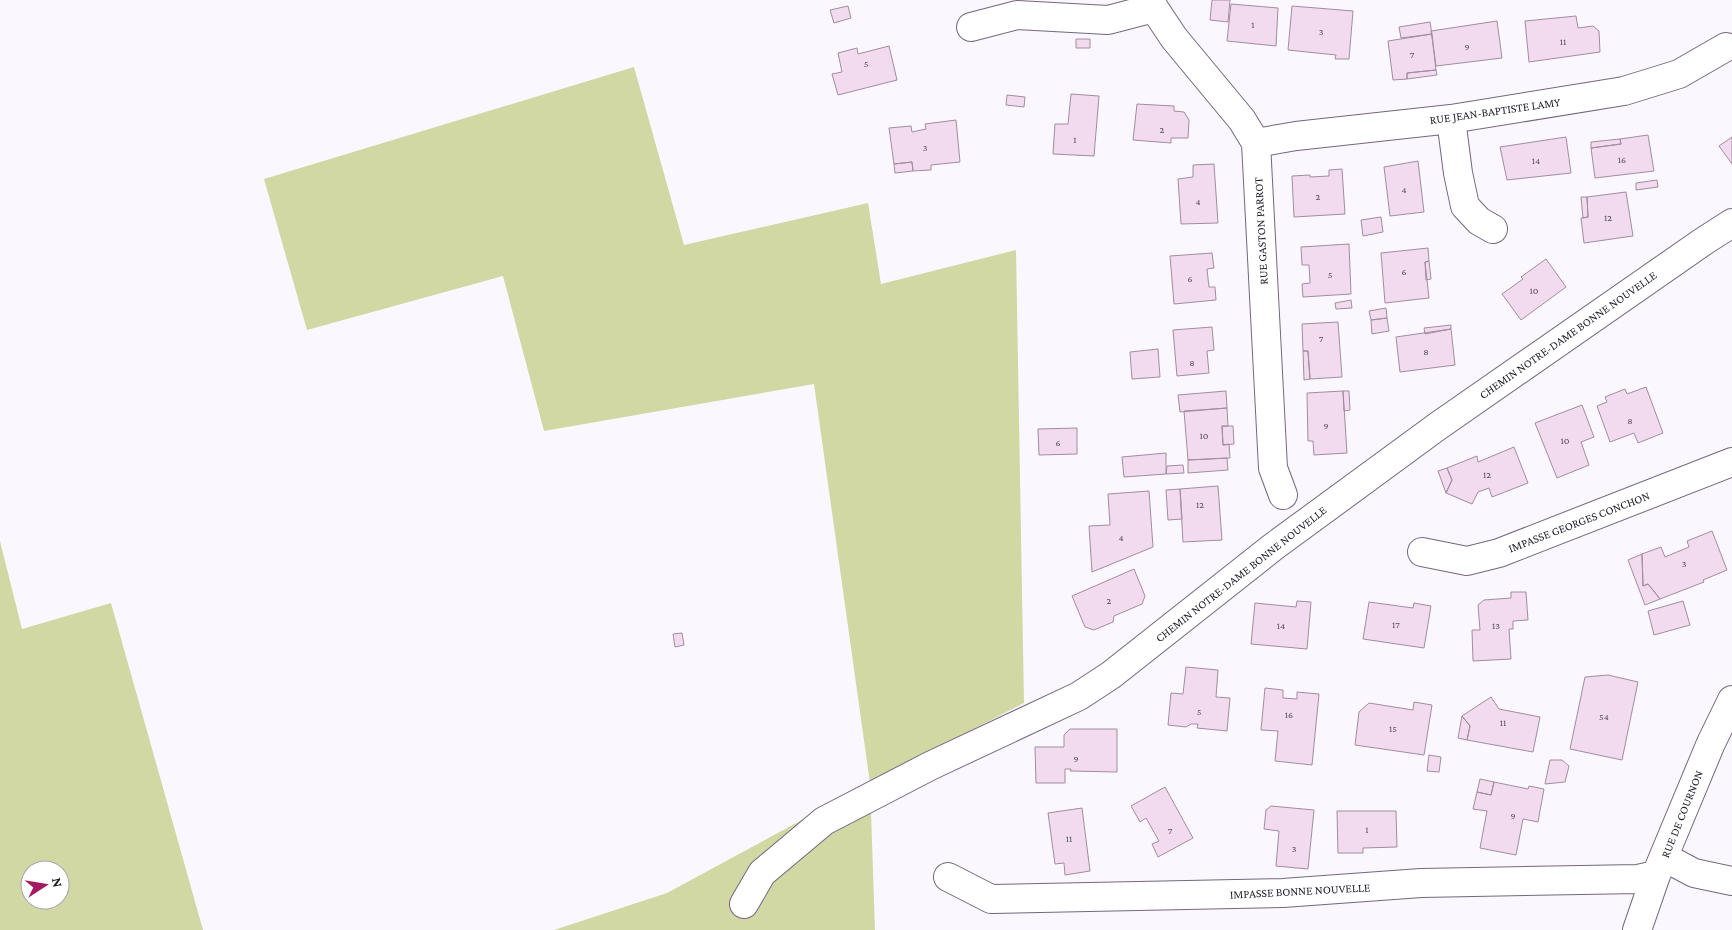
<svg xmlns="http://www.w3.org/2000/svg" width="1732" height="930" font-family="'Crimson Pro',serif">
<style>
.green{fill:#d1d8a3;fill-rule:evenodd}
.building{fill:#f2daef;stroke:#a28ca0}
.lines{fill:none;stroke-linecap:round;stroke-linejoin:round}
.minor-casing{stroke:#72677f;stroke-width:30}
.minor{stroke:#fff;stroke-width:28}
.labels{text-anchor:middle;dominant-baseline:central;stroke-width:4.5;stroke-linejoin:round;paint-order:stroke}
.number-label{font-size:10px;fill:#564d5a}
.street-label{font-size:12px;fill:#221e28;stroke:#fff}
</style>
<rect width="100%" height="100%" fill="#faf8fe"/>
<path class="green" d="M634 67 684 245 868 203 881 284 1016 250 1024 703 870 783 875 930H554L667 893 870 783 814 384 544 431 503 276 307 330 264 179Z
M0 541 22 629 111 603 203 930H0ZM30 870H60V900H30Z"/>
<path class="building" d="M1212 0H1230L1228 22 1210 20Z
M1231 4 1278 8 1276 46 1227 41Z
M848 6 851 18 834 23 830 10Z
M1292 6 1353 11 1349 59H1335L1336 55 1288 50Z
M1576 16 1578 28 1593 26 1599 31 1600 52 1529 62 1525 21Z
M1497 21 1502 58 1436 66 1431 31Z
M1430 22 1432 34 1401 38 1399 27Z
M1432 34 1436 70 1407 73V79L1393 80 1388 41Z
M1076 39H1090V48H1076Z
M889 46 897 80 838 95 832 74 842 72 838 53 857 48 858 54Z
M1436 70 1437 75 1407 79V73Z
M1071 94 1099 96 1094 156 1053 154 1055 124H1068Z
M1007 95 1025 97 1024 107 1006 105Z
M1137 104 1174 106V111L1184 112 1189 120 1188 138H1171V143L1133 140Z
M956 120 960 162 931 165V170L913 171 912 162 894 164 889 128 911 126 912 132 926 129 925 124Z
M1648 135 1654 171 1595 178 1591 148 1621 144 1620 139Z
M1566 137 1571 173 1507 180 1500 147Z
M1732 137V164L1719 146Z
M1620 139 1621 144 1591 148V142Z
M1418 161 1424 212 1390 216 1384 167Z
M912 162 913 171 895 173 894 164Z
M1214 164 1218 223 1181 224 1178 179 1193 177V165Z
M1342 169 1345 214 1294 217 1292 176 1310 175V177L1329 176V170Z
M1657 180 1658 187 1636 190V183Z
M1626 192 1633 236 1584 243 1581 218 1588 217 1587 197Z
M1581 197H1587L1588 217 1583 218Z
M1381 217 1383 232 1363 236 1361 220Z
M1349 244 1351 294 1303 297 1302 284 1310 283 1309 265H1302L1301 247Z
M1428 248 1429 261 1425 262 1429 298 1385 303 1381 253Z
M1212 253 1214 268 1207 269 1209 287H1215L1216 300 1174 304 1170 256Z
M1546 259 1566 287 1521 320 1502 294 1523 279 1521 277Z
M1429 261 1431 279 1426 280 1425 262Z
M1351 300 1352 308 1336 309 1335 303Z
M1386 308 1387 318 1371 320 1369 311Z
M1387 318 1389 331 1372 334 1371 320Z
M1338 322 1342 377 1310 379 1308 351H1303L1302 324Z
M1451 325V329L1425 334 1424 328Z
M1212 327 1214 350 1207 351 1209 373 1177 376 1173 330Z
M1451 329 1455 365 1400 372 1396 337Z
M1158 349 1160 377 1132 379 1130 352Z
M1303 351H1308L1310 379 1304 380Z
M1646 387 1663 433 1638 443 1634 433 1610 442 1597 406 1607 402 1605 397 1625 389 1627 394Z
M1226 391 1227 408 1180 412 1178 395Z
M1343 391 1347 453 1314 455 1313 441H1308L1307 393Z
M1343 391H1349L1350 410 1344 411Z
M1582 405 1594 437 1581 442 1589 465 1557 478 1535 423Z
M1227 408 1228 426H1222L1223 445 1229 444 1230 458 1188 460 1184 411Z
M1222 426H1233L1234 444 1223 445Z
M1077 428V454L1039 455 1038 429Z
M1514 447 1528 483 1492 497 1489 488 1478 492 1472 504 1446 493 1452 480 1447 468 1477 456 1478 462Z
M1166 453V474L1124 477 1122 457Z
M1227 458 1228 470 1188 473V460Z
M1183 465 1184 473 1166 474 1167 466Z
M1447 468 1452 480 1446 493 1438 471Z
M1218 486 1222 540 1183 542 1180 489Z
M1180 489 1182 519 1168 520 1166 490Z
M1149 491 1153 547 1092 572 1089 526 1110 525 1108 494Z
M1712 531 1727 570 1703 580 1704 582 1660 599 1648 584 1643 586 1642 554 1661 547 1665 557 1689 547 1687 541Z
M1642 554 1643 586 1648 584 1660 599 1645 605 1628 560Z
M1134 569 1145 596 1142 604 1114 616 1113 622 1094 630 1085 627 1072 596Z
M1511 592H1526L1528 620 1513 621V629H1509L1511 659 1473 661 1472 630H1480L1478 605 1484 600 1511 598Z
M1297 601 1311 602 1307 649 1251 644 1255 603 1296 607Z
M1683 601 1690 625 1654 635 1648 611Z
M1369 602 1413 608 1414 603 1431 606 1424 648 1363 639Z
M682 633 684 645 675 647 673 634Z
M1186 667 1218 670 1216 697 1230 698 1227 731 1197 728 1198 724H1191L1186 727 1168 725 1171 693 1183 694Z
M1608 675 1638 682 1622 760 1570 749 1585 677Z
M1265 688 1283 690V698L1297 699V692L1319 694 1312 765 1275 761 1278 731 1261 730Z
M1491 697 1499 709 1540 717 1533 752 1467 740 1470 726 1462 716Z
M1414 702 1432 705 1424 755 1355 745 1359 712 1369 703 1413 710Z
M1462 716 1470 726 1467 740 1458 738Z
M1070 729H1117V772L1070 771 1071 769H1065V783H1036L1035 747H1064V735Z
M1429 755 1441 757 1439 772 1427 771Z
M1550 760H1562L1569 766 1565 782 1545 784Z
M1480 779 1494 782 1491 795 1477 792Z
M1494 782 1528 789 1529 786 1544 789 1538 822 1523 819 1516 855 1480 848 1487 811 1473 809 1477 792 1491 795Z
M1165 787 1193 838 1158 857 1152 844 1159 841 1146 818 1140 822 1131 806Z
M1271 806 1314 810 1308 869 1276 866 1279 831 1264 829 1266 810Z
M1082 808 1090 871 1065 875 1064 863 1055 864 1048 813Z
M1337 811H1396L1397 847 1363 848V853H1338Z"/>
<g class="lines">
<defs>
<path id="minor" d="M1151 0 1154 8 1174 38 1242 120 1256 143 1273 468 1283 495
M971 27 1017 15 1108 20 1154 8
M1451 119 1458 173 1465 206 1479 221 1493 229
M1256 143 1296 136 1451 119 1624 91 1679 74 1726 47
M1422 552 1467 561 1499 553 1732 462
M1664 857 1694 873 1732 881
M948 877 991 899 1283 893 1421 883 1638 879 1656 875
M744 904 762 873 824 821 930 766 1079 696 1111 675 1273 547 1438 426 1704 241 1732 223
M1637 930 1656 875 1711 743 1732 700"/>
</defs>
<use href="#minor" class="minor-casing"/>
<use href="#minor" class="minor"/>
</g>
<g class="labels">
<g class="number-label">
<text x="1253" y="24">1</text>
<text x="1321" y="31">3</text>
<text x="1563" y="41">11</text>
<text x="1467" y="46">9</text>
<text x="1412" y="54">7</text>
<text x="866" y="63">5</text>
<text x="1162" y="129">2</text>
<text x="1075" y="139">1</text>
<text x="925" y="147">3</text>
<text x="1622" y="159">16</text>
<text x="1536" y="160">14</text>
<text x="1404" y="189">4</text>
<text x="1318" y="196">2</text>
<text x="1198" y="201">4</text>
<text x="1608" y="217">12</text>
<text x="1404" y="271">6</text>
<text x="1330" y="274">5</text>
<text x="1190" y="278">6</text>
<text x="1534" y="290">10</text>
<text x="1321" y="338">7</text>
<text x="1426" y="351">8</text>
<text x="1192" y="362">8</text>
<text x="1630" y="420">8</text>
<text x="1326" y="425">9</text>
<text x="1204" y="435">10</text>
<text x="1565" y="440">10</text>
<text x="1058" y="442">6</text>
<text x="1487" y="474">12</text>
<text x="1200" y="504">12</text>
<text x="1121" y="537">4</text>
<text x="1684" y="563">3</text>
<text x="1109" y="600">2</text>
<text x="1396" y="624">17</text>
<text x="1281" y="625">14</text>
<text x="1496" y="625">13</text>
<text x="1199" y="711">5</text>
<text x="1289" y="714">16</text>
<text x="1604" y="716">54</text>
<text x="1503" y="722">11</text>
<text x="1393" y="728">15</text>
<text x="1076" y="758">9</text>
<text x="1513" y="815">9</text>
<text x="1367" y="829">1</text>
<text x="1170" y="830">7</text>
<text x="1069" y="838">11</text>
<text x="1294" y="848">3</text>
</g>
<g class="street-label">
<text transform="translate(1495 111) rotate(-8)">RUE JEAN-BAPTISTE LAMY</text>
<text transform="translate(1261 231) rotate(-93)">RUE GASTON PARROT</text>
<text transform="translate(1568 335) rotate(-35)">CHEMIN NOTRE-DAME BONNE NOUVELLE</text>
<text transform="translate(1579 522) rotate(-21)">IMPASSE GEORGES CONCHON</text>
<text transform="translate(1241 574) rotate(-38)">CHEMIN NOTRE-DAME BONNE NOUVELLE</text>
<text transform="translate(1682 814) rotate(-68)">RUE DE COURNON</text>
<text transform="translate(1300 891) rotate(-3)">IMPASSE BONNE NOUVELLE</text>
</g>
</g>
<g transform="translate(45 885) rotate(78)"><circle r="24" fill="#ffffff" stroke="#a7a5a9"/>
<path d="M0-4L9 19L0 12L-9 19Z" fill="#a41a62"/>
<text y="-8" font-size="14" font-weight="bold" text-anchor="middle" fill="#221e28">N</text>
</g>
</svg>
